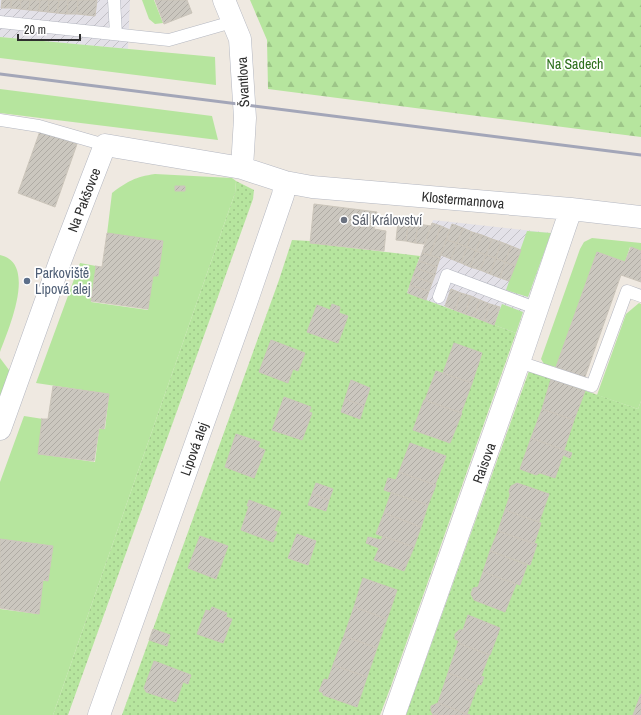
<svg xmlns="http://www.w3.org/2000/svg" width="641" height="715" font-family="'Archivo Narrow',sans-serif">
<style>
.industrial{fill:url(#industrial-furrows)}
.grass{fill:#b6e59e}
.forest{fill:url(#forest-firs)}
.park{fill:url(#park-dots);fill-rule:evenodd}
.building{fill:url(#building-hatch);stroke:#cbc5ba}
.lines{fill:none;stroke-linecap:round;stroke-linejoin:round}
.service-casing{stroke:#b4b7c1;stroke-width:13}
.minor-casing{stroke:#b4b7c1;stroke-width:23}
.service{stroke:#fff;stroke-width:12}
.minor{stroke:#fff;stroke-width:22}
.rail{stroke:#a3a6b8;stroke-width:3}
.worship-dot{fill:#6b7280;stroke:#fff;stroke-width:1.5}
.service-dot{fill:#5c6f8a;stroke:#fff;stroke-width:1.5}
.labels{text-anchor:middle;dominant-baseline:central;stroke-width:3.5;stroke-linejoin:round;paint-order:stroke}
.park-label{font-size:14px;fill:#2c6e1b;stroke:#fff}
.street-label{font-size:14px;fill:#2e2e2e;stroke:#fff}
.worship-label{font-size:14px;fill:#5b616d;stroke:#fff;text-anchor:start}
.service-label{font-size:14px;fill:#4e5e75;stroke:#fff;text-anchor:start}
</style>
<defs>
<pattern id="industrial-furrows" width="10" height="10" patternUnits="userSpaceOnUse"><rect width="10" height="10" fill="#e3e1e8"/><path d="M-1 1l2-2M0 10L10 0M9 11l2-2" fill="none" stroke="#c3c1c7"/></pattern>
<pattern id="forest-firs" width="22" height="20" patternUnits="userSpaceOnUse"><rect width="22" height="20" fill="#b6e59e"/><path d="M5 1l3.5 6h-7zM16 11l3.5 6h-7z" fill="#9dc588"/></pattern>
<pattern id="park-dots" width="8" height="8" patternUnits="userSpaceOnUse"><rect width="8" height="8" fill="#b6e59e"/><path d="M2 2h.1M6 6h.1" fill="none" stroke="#9dc588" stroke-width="1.8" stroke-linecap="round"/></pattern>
<pattern id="building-hatch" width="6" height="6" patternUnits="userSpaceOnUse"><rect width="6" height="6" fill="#cbc7bf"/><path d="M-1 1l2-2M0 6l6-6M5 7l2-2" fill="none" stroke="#afaba4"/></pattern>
</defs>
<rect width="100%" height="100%" fill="#efe9e1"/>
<path class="industrial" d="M0 0H130L128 49 0 37Z
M433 220 551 233 516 333 407 293Z"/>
<path class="grass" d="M142 0H154L163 23 155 24 149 19Z
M0 37 215 57 216 85 0 58Z
M0 89 212 116 218 140 0 113Z
M155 174 232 178 236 181 235 193 53 715H0V609L38 614 43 581H48L53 546 0 539V482L24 416 43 419 38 454 95 462 99 429H105L109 394 36 383 80 263 96 266 91 302 148 310 152 276H158L163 241 107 234 112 193C128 181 135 177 155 174Z
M527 231 551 233 528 297 506 290Z
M592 238 641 243V251L630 247 625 262 597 252 556 367 544 364 541 359 580 249 584 242Z
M0 255C38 263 8 330 0 352Z
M639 303 641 304V401L638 409 597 395 626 314Z
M502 304 523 312 516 333 494 325Z
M0 358 12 374 0 408Z"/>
<path class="forest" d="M250 0H641V137L268 89 267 40Z"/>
<path class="park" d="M236 181 254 190 253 199 68 715H53L235 193Z
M292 240 310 241V243L420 256 407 293 516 333 391 686 380 715H122L279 280ZM297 534 316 541 308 565 288 558Z
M529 371 638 409 641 401V694L633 715H406Z"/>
<path class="building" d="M2 0H11V8H1Z
M11 0H21L20 9 11 8Z
M21 0H30L29 10 20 9Z
M30 0H40L39 11 29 10Z
M40 0H49L48 12 39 11Z
M49 0H59L57 13 48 12Z
M59 0H68L67 14 57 13Z
M68 0H78L77 14H67Z
M78 0H97L95 16 77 14Z
M155 0H187L192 13 164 24Z
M40 131 77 144 55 207 18 193Z
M175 186H185V191H175Z
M314 204 377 212 374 229 386 231 384 251 310 243Z
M398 222 408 223 406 241 396 240Z
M408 223 418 224 415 243 406 241Z
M432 223 441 226 430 255 422 253Z
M418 224 431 226 424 244 415 243Z
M452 224 463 228 457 243 446 240Z
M441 226 450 230 440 258 430 255Z
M463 228 472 232 467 247 457 243Z
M472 232 482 235 476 251 467 247Z
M107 233 163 241 158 276H153L148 309 91 301 96 267 95 266 102 267Z
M482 235 492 239 486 255 476 251Z
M492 239 501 242 496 258 486 255Z
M446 240 457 243 451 259 441 255Z
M501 242 511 246 505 262 496 258Z
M457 243 467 247 461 263 451 259Z
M511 246 521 250 515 266 505 262Z
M467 247 476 251 470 267 461 263Z
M631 247 641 251V282L621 275 585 377 556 367 597 252 625 262Z
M476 251 486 255 480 270 470 267Z
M422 253 440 258 437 267 419 261Z
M486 255 496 258 490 274 480 270Z
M496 258 505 262 500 278 490 274Z
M419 261 437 267 435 275 416 268Z
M505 262 515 266 509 281 500 278Z
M416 268 435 275 432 283 413 276Z
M413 276 432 283 429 291 410 285Z
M410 285 429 291 426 300 408 293Z
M451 289 461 293 455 310 445 306Z
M461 293 471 296 465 314 455 310Z
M471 296 480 300 474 317 465 314Z
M480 300 490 304 484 321 474 317Z
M332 304 340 307 339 313 348 316 338 343 307 332 317 305 330 310Z
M490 304 500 307 494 325 484 321Z
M271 340 305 353 298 371 293 369 288 383 259 372Z
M454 343 482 353 472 383 443 373Z
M436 371 472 383 461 413 425 400Z
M551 379 585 391 574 420 542 409Z
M351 380 370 388 364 406 345 399Z
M53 386 109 394 104 429 99 428 94 461 38 454 42 419H41H48Z
M284 397 311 407 309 412 312 413 302 440 272 430Z
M345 399 364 406 360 419 341 412Z
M424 400 462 413 450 443 413 430Z
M542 409 574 420 564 450 531 438Z
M236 434 260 442 258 447 265 450 254 478 225 467Z
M531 438 572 453 570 458 563 455 555 478 540 473 536 475 520 469Z
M410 443 446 456 435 485 399 472Z
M399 472 436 485 428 505 384 490 388 478 396 480Z
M316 483 333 489 329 500 312 494Z
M517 483 549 494 539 522 505 510 510 495 509 491 511 486Z
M391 493 428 505 421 527 384 513Z
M312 494 329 500 326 511 308 505Z
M249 500 281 512 274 531 277 532 273 542 241 530 249 506H247Z
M505 510 541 523 534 544 498 531Z
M384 513 421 527 414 547 376 534Z
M498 531 537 544 530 565 490 551Z
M297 534 316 541 308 565 288 558Z
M200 536 228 546 216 579 188 568Z
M383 536 414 547 404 571 374 560 379 548 366 543 368 537 381 540Z
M0 539 53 546 48 581 43 580 39 614 0 608Z
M490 551 527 565 520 585 483 572Z
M483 572 516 584 505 612 474 600 471 594 473 588 478 587Z
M363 578 397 590 387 619 354 607Z
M212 607 227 613 226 617 232 619 223 643 197 634 206 610 210 611Z
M354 607 387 619 377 648 344 636Z
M468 615 500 628 490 655 458 643 459 641 455 639V634L459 630H463Z
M153 629 170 635 167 646 149 640Z
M344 636 377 648 367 677 333 665Z
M458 643 489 655 481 676 484 677 481 685 448 673Z
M154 661 191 675 188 684 183 682 176 702 146 692 144 688Z
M333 665 367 677 357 707 323 695V693L319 691 324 679 328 680Z
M448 673 478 684 467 714 438 703Z
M641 694V715H633Z
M438 703 467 714 470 715H433L431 711V706Z"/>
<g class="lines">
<defs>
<path id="service" d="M114 0 116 34
M0 22 169 40 232 22
M0 120 39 126 105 145
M439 297 447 275 538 309
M519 362 592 386 627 291 641 296"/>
<path id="minor" d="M224 0 240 39 245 118 242 168
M0 429 61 259 105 145 242 168 285 182 312 187 571 209 641 217
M99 715 246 303 283 195 285 182
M394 715 519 362 571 209"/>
</defs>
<use href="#service" class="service-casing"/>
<use href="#minor" class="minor-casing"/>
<use href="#service" class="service"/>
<use href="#minor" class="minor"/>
<path class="rail" d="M0 74 641 155"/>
</g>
<circle class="worship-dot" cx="344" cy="220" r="4"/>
<circle class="service-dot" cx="27" cy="281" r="4"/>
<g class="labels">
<g class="park-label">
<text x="575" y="64">Na Sadech</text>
</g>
<g class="street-label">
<text transform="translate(243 82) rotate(-93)">Švantlova</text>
<text transform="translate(84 200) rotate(-69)">Na Pakšovce</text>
<text transform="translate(463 200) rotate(5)">Klostermannova</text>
<text transform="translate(194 449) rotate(-70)">Lipová alej</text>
<text transform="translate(484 463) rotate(-70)">Raisova</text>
</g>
<g class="worship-label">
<text x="352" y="220">Sál Království</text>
</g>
<g class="service-label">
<text x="35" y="273">Parkoviště<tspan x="35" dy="16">Lipová alej</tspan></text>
</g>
</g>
<path d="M18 34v6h62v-6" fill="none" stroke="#2e2e2e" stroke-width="2"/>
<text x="24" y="34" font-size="12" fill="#2e2e2e" stroke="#ffffff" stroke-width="3" paint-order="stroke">20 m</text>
</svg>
